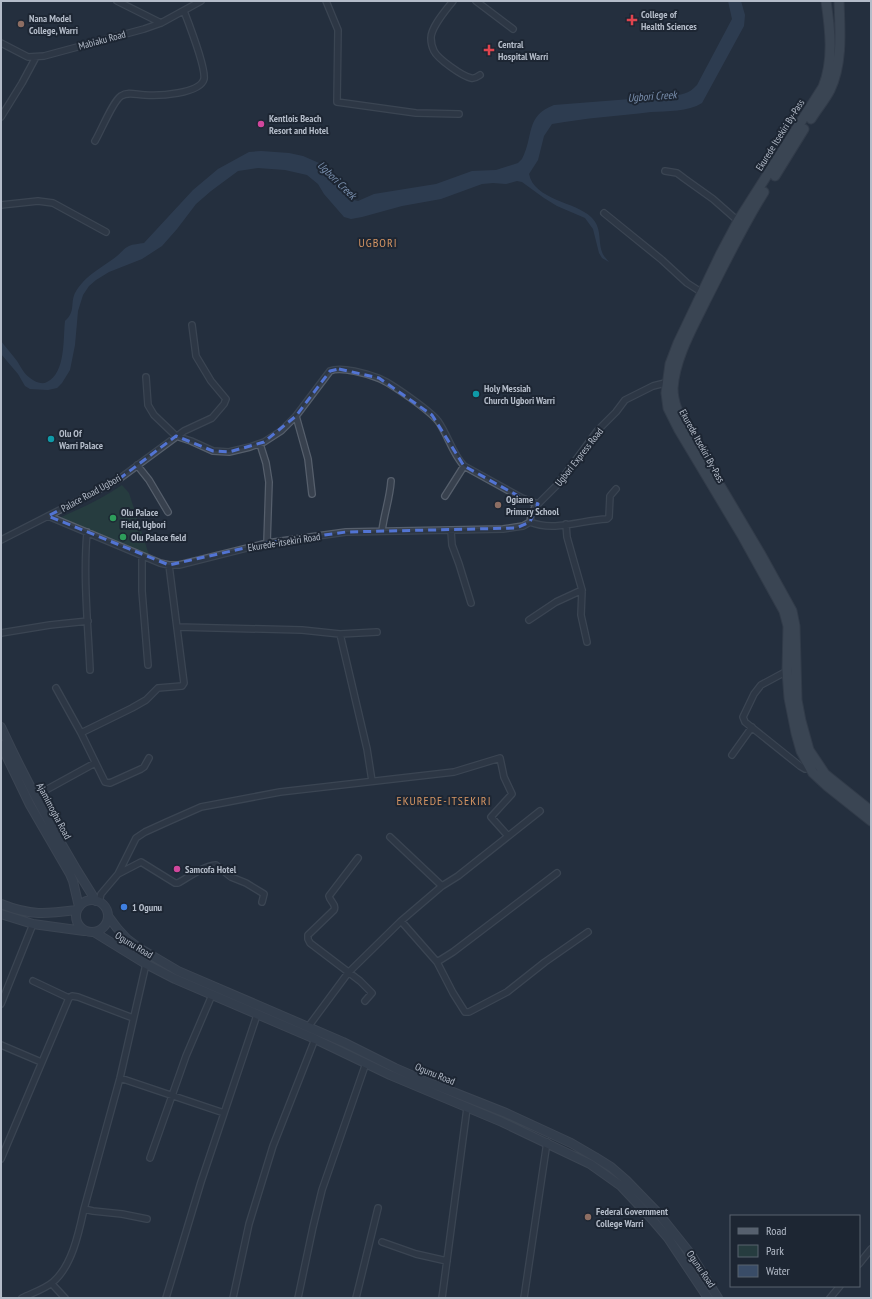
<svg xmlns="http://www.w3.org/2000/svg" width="872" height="1299" font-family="'PT Sans Narrow',sans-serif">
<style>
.green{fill:#263c3f}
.water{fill:#394c67}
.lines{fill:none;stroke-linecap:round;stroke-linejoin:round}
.minor-casing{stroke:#565f6c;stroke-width:8}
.secondary-casing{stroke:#565f6c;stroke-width:10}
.primary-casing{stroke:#414a57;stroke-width:11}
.minor{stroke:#38414e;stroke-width:5.5}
.secondary{stroke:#465061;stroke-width:8}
.primary{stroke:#56606e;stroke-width:9}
.marked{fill:none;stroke:#5274d3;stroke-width:3;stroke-dasharray:8 5;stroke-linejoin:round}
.health-dot{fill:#e0444e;stroke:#1d2633;stroke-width:1.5}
.education-dot{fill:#8d6e63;stroke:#1d2633;stroke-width:1.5}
.hotel-dot{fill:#d1479c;stroke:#1d2633;stroke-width:1.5}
.culture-dot{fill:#0f9aa8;stroke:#1d2633;stroke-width:1.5}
.leisure-dot{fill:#2e9e5b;stroke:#1d2633;stroke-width:1.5}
.shop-dot{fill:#3f7fe0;stroke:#1d2633;stroke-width:1.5}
.labels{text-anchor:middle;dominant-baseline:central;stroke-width:4;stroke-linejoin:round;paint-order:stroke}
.poi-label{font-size:10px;font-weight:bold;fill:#b4bcc9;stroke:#1d2633;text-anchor:start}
.street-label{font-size:10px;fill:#b4bcc9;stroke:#1d2633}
.water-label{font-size:11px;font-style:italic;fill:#7c92b1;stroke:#1d2633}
.quarter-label{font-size:12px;letter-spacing:1px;fill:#d59563;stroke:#1d2633}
</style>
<rect width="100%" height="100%" fill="#242f3e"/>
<path class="green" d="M122 485 129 493 149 555 57 519C79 509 102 499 122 485Z"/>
<path class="water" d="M728 1H741L745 15 744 26 702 103C688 112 667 111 651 112 618 116 585 118 552 124L544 136 538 160 529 174C534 200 576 202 591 217 602 227 598 240 602 252 603 256 607 259 609 262L602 258 599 253 593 229 585 218 557 206 544 198 522 182 517 181 506 184 493 183 482 184 441 199 402 206 362 217 351 219 344 217 324 194 318 184 307 175 285 170 258 168 238 171 211 191 196 204 177 229 162 246 142 259 109 272 96 280 89 286 83 295 78 311 75 345 70 370 62 383 57 388 48 390 30 389 25 386 18 374 1 354V341C6 348 12 354 17 361 21 367 24 374 30 378 35 382 42 385 47 382 66 373 63 338 65 321 76 311 70 304 75 293 85 275 102 268 117 256 121 253 124 248 129 246 133 244 139 244 144 243L193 190 218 169 249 152 261 151 289 153 303 156 319 163 338 182 350 198 354 200 358 201 374 194 436 184 472 171 496 170 518 163 522 159C534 136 525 116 554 105L669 96C681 95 689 94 697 85L732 19Z"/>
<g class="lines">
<defs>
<path id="minor" d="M117 1 161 23
M326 1 338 30 337 102 416 113 459 114
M453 1C446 10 431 27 431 38 431 42 432 47 434 51 438 59 462 76 471 78 475 79 477 77 480 75
M476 1 513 29
M1 43 28 57 44 56 144 29 161 23 201 1
M1 117 22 83 36 57
M95 141C101 131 113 101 121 96 128 91 137 95 145 95 158 96 200 94 204 79 206 68 189 24 184 11
M665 171 677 173 685 179 713 199 738 221
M1 205 38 201 53 203 106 232
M604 213 662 260 687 283 701 292
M146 377 148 405 154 415 176 436 191 441 213 451 229 452 250 447 264 442 281 431 296 416 330 371C341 366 368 374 378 378 391 383 429 410 438 421 448 435 452 453 464 466L522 498 538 504
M296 416 308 459 312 494
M260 444 266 463 269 482 267 543
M137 465 149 480 168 512
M445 496 464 466
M48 516 160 563 169 565H179L267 543 346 532 503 529 523 526 530 522
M530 522 531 516 535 507 558 484 597 431 616 412 625 400 653 386 669 382
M530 522C554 532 582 520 607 519L609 517 610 496 616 489
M566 524 567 537 582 590 581 615 587 642
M382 531C384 514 390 498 391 481
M451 531 452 545 459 564 471 603
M87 532C83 578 88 624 90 670
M1 540 91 494 119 479 184 431 212 418 224 404 226 399 211 381 196 356 192 325
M142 556V591L148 665
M529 620 556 602 582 590
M177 627 302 630 340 634 377 632
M1 633 50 625 88 621
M340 634 367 749 372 781
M787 671 761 685 754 694 743 717 745 722 800 766 805 769 809 766
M56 688 81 733 105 782 110 783 141 769 144 767 149 758
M81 733 132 708 146 700 158 688 182 686 184 683 169 565
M732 755 752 727
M35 796 95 763
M390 837 442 886
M358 858 329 896C330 902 337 904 334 910L308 935V939L310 943 360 981 372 993 365 1001
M118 874 141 862 175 883H178C189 877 203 866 216 865L231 877 246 883 264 894 262 902
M99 902 101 894 118 874 136 838 145 832 167 822 201 807 280 792 454 772 500 758 504 777 512 794 491 817 508 836
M401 921 437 962 453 993 465 1012H469L507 992 545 962 588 932
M437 962 453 952 557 873
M33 981 69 998
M1 1004 33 924
M308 1027 348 973 401 921 442 886 458 876 540 811
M1 1045 41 1062
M120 1078 224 1113
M150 1158 186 1056 212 995
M1 1159 69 998 72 996 78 997 133 1018
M84 1209 93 1211 122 1214 147 1219
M382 1242 416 1254 447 1261
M859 1264 871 1249
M52 1284 65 1298
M22 1298C32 1293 45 1289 53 1282 72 1266 79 1232 84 1209L120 1078 146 964
M166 1298 201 1182 257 1015
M233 1298 249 1224 273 1146 315 1039
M298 1298 313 1227 322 1190 366 1063
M356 1298 378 1208
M442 1298 467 1108
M524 1298 547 1142
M830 1298 840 1286"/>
<path id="secondary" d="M1 727C29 787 60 845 96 901
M1 745 30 805 70 874 73 881 79 907
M76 916a16 16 0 1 1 32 0a16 16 0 1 1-32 0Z
M1 904C31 916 46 914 77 910
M1 914 33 924 84 931
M108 916 117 928 127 939 139 948 178 971 343 1042 395 1068 425 1081 506 1113 571 1143 595 1157 611 1167 626 1180 658 1213 690 1253 718 1298
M94 932 146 964 175 979 315 1039 390 1075 502 1122 590 1164 621 1186 650 1217 668 1238 708 1298"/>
<path id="primary" d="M826 1C830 29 834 60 823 87L738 221 721 253 678 343 670 364 666 393 668 408 679 430 743 537 784 611 788 626 787 671 789 698 796 733 801 751 813 773 827 786 871 821
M811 119C817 109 825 100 830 90 843 63 840 30 839 1
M775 176 804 129
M764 192C742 227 724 265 705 302 692 329 675 358 673 388 673 403 679 415 686 428L760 553 792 611 795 626 797 700 801 721 809 750 825 774 871 811"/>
</defs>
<use href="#minor" class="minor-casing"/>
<use href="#secondary" class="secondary-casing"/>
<use href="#primary" class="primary-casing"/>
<use href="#minor" class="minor"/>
<use href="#secondary" class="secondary"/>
<use href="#primary" class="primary"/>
</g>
<path d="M0 0H872V1299H0ZM339 369 379 378 432 415 464 466 522 498 538 504 530 522 516 528 346 532 267 543 169 565 48 516 119 479 176 436 213 451 229 452 264 442 296 416 330 371Z" fill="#242f3e" fill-opacity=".55" fill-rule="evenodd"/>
<path class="marked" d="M339 369 379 378 432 415 464 466 522 498 538 504 530 522 516 528 346 532 267 543 169 565 48 516 119 479 176 436 213 451 229 452 264 442 296 416 330 371Z"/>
<g class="health-dot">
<path d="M630 14h4v4h4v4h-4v4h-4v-4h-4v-4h4z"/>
<path d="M487 44h4v4h4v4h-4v4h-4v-4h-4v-4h4z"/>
</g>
<g class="education-dot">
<circle cx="21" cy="24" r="4"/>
<circle cx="498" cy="505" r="4"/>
<circle cx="588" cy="1217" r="4"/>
</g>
<g class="hotel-dot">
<circle cx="261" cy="124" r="4"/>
<circle cx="177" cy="869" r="4"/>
</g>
<g class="culture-dot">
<circle cx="476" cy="394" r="4"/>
<circle cx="51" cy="439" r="4"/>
</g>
<g class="leisure-dot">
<circle cx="113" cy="518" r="4"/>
<circle cx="123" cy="537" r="4"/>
</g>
<circle class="shop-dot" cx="124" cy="907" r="4"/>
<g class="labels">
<g class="poi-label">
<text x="641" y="14">College of<tspan x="641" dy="12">Health Sciences</tspan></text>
<text x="29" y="18">Nana Model<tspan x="29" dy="12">College, Warri</tspan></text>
<text x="498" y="44">Central<tspan x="498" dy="12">Hospital Warri</tspan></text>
<text x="269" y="118">Kentlois Beach<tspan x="269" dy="12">Resort and Hotel</tspan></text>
<text x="484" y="388">Holy Messiah<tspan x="484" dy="12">Church Ugbori Warri</tspan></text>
<text x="59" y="433">Olu Of<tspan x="59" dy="12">Warri Palace</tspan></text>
<text x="506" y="499">Ogiame<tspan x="506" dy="12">Primary School</tspan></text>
<text x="121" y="512">Olu Palace<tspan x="121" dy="12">Field, Ugbori</tspan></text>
<text x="131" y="537">Olu Palace field</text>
<text x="185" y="869">Samcofa Hotel</text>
<text x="132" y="907">1 Ogunu</text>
<text x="596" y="1211">Federal Government<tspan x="596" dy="12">College Warri</tspan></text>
</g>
<g class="street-label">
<text transform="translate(102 40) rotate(-15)">Mabiaku Road</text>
<text transform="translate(780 135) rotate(-58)">Ekurede Itsekiri By-Pass</text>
<text transform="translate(702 446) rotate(61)">Ekurede Itsekiri By-Pass</text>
<text transform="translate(579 457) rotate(-52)">Ugbori Express Road</text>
<text transform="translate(91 493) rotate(-29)">Palace Road Ugbori</text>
<text transform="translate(284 542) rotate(-9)">Ekurede-itsekiri Road</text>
<text transform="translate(54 811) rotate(62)">Ajamimogha Road</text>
<text transform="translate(134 945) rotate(31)">Ogunu Road</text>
<text transform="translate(435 1074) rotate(22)">Ogunu Road</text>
<text transform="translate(701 1269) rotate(56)">Ogunu Road</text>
</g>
<g class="water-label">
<text transform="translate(652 96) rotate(-4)">Ugbori Creek</text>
<text transform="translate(337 180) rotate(44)">Ugbori Creek</text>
</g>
<g class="quarter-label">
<text x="378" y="242">UGBORI</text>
<text x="444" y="800">EKUREDE-ITSEKIRI</text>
</g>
</g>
<rect width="872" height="1299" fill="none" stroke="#b4bcc9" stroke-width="4"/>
<rect x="730" y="1215" width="130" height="72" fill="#1d2633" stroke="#59626f"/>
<rect x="738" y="1228" width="20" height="6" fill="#56606e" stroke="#59626f"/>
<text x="766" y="1235" font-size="12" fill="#b4bcc9">Road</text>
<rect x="738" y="1245" width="20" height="12" fill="#263c3f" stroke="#59626f"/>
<text x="766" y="1255" font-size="12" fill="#b4bcc9">Park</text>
<rect x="738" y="1265" width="20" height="12" fill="#394c67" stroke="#59626f"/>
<text x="766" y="1275" font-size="12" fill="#b4bcc9">Water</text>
</svg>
